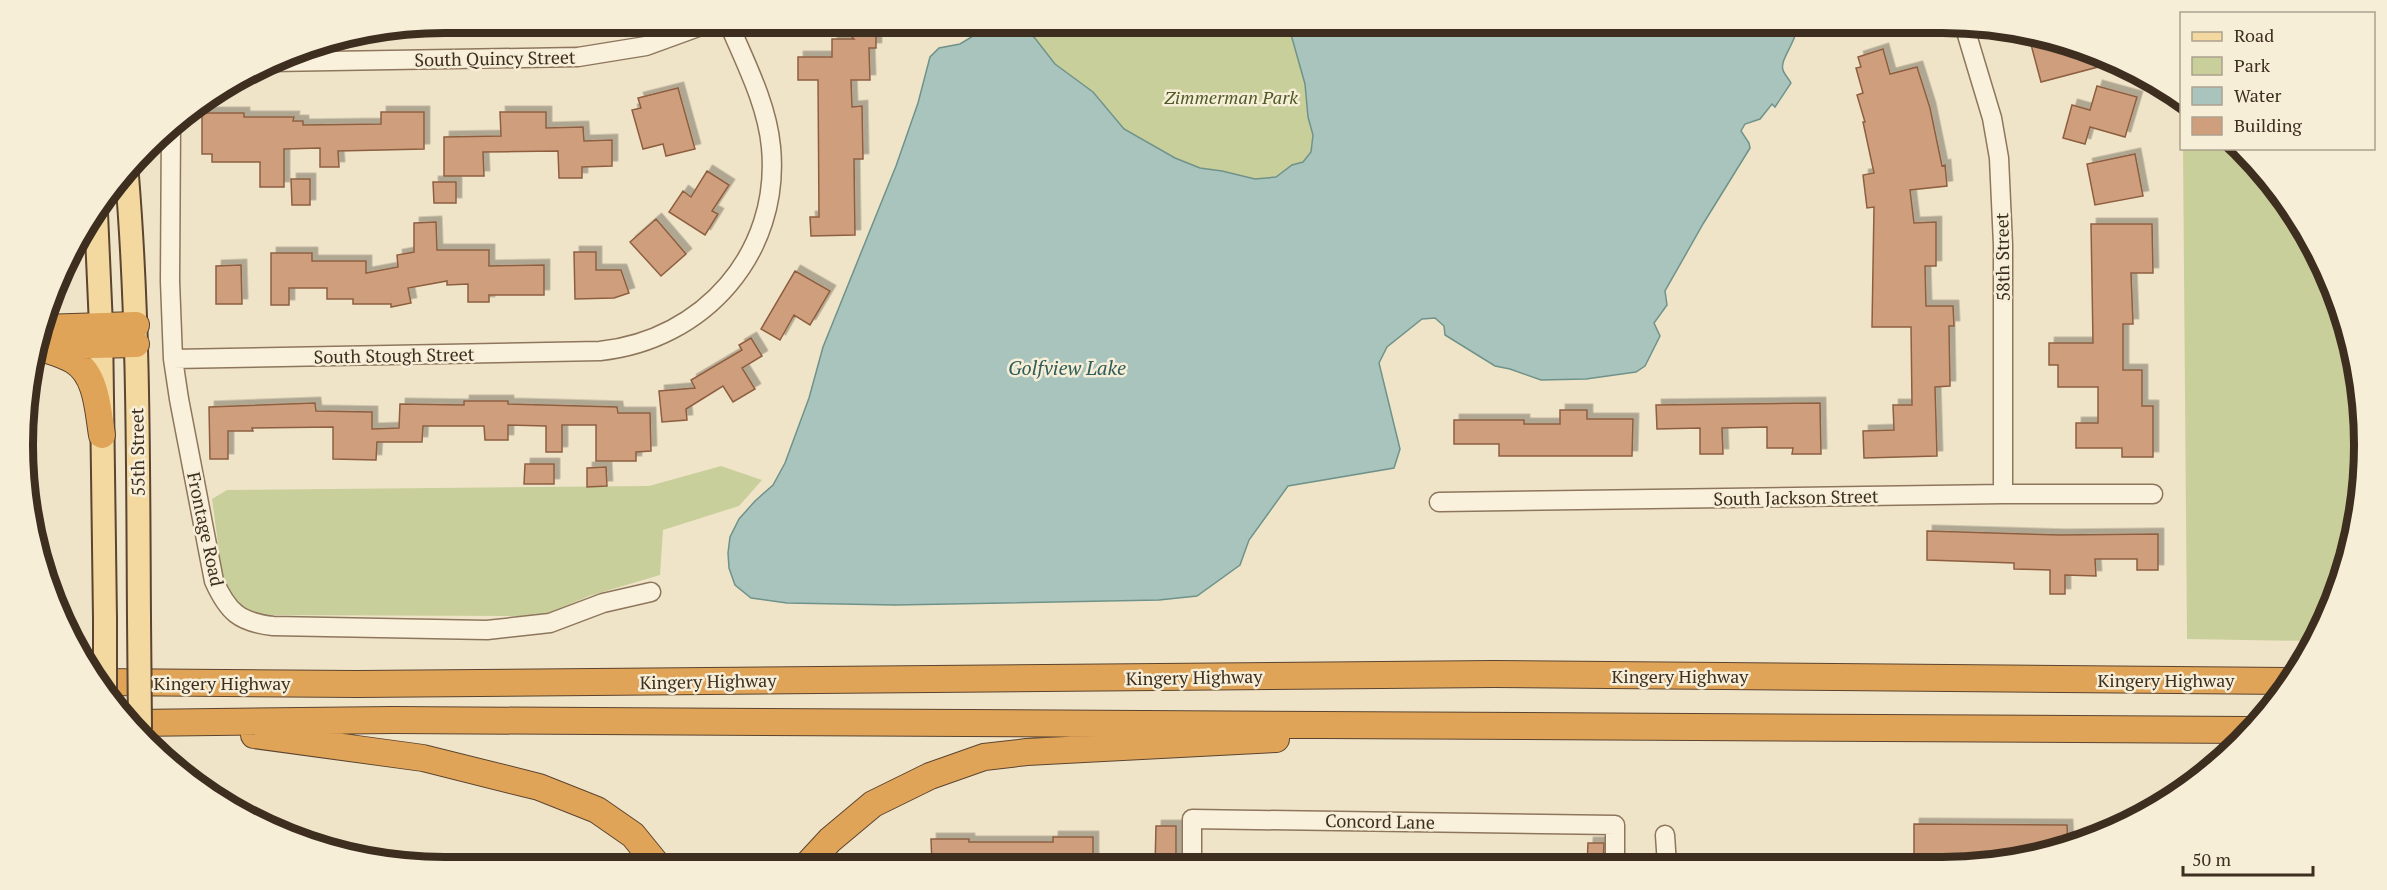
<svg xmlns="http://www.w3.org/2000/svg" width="2387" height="890" font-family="'PT Serif',serif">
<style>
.green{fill:#c9cf9b}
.water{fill:#a9c4bc;stroke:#6f938a;stroke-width:1.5}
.building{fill:#cf9f7d;stroke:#8d5f41;stroke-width:1.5;filter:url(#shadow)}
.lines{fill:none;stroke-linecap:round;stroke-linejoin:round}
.minor-casing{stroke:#8d765c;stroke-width:21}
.major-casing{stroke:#5b4430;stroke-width:26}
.highway-casing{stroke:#5b4430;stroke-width:28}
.minor{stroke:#faf1dc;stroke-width:18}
.major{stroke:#f3d9a0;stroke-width:22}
.highway{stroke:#e0a458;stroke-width:26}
.major-bridge-casing{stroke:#5b4430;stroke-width:26;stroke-linecap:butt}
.major-bridge{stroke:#f3d9a0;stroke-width:22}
.labels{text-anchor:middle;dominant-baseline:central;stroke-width:5;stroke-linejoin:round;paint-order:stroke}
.street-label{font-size:18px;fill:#3d2e20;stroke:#f7eed8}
.park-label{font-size:18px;font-style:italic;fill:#4d5a26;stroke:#f7eed8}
.water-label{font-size:20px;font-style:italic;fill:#2f5d5a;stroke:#f7eed8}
.rim{fill:none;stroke:#3d2e20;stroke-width:8}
</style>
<defs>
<filter id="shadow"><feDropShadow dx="5.5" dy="-5.5" stdDeviation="0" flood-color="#0004"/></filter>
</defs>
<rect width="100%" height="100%" fill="#f0e4c8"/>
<path class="green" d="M1009 23H1291L1290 31 1305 84 1308 117 1313 135 1311 152 1303 162 1292 165 1276 177 1255 179 1222 171 1200 168 1175 158 1123 129 1093 92 1055 64 1034 37Z
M2183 149H2240L2260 167 2308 234 2342 310 2361 390 2364 473 2350 555 2311 641 2187 639Z
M721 466 762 480 739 506 663 530 660 575 589 596 543 616 252 615 234 604 223 580 212 499 227 490 649 486Z"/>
<path class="water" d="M996 22 1008 23 1034 37 1055 64 1093 92 1124 129 1175 158 1200 168 1222 171 1255 179 1276 177 1292 165 1303 162 1311 152 1313 135 1308 117 1305 84 1290 31 1291 23 1797 22C1799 40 1779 59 1783 70 1784 74 1789 79 1791 83L1775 107 1772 104 1760 119 1745 124 1741 131 1749 143 1750 148 1703 224 1665 291 1667 305 1654 323 1660 336 1645 366 1636 372 1586 379 1541 380 1510 369 1495 366 1445 335 1444 326 1435 318 1422 319 1387 347 1379 363 1400 449 1394 468 1288 486 1249 540 1240 565 1197 596 1159 600 895 605 787 603 751 598 735 585 729 568 728 553 730 537 739 519 755 501 773 485 785 463 809 398 823 347 896 166 918 103 930 57 939 48 960 44Z"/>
<path class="building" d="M837 22H863L876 35V48H869L870 80H851L852 107 862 106 863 159H854L855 235 811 236 810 217H819L818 80H798V57H832V39H854Z
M2038 35 2052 37 2117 62 2041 82 2029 37Z
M1883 49 1890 74 1917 67 1930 108 1942 166 1945 165 1947 186 1910 190 1914 223 1936 222V266H1925L1926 306H1953L1954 326H1949L1950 386 1935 387 1937 456 1864 458 1863 431 1894 430 1893 405H1912L1911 327H1872L1874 207 1867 208 1863 175 1874 173 1863 122H1865L1857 95 1863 93 1856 68 1861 67 1858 57Z
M2097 86 2137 97 2125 137 2090 127 2085 144 2063 138 2072 105 2090 110Z
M678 88 695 149 666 156 663 144 643 149 632 110 641 108 638 98Z
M381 112H424V149L338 151 339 167H320V148L284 149V187H260V162H212V154H202V113H244V117H294L293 121H303V125L381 124Z
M500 112H546V128L583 127 584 141 612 140V166L582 167V178H559L558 151 483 152 484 176H444V137L501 136Z
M2135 154 2143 196 2095 205 2087 164Z
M707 171 729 185 712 211 718 214 705 235 669 212 683 191 691 197Z
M291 179H310V205H292Z
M433 182H456V203H434Z
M656 219 686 254 661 276 630 242Z
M436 222 437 250H489V266L544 265V295H489V302H468V284L447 285V281L408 288 411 303 391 307V304H353V299H327V288H289V305H271V253H312V261H366V273L398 267 397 255 414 252V223Z
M2091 224H2152L2153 273H2131L2133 324H2123V370H2142V406H2153V457H2122V448H2076V423H2098V387H2058V365H2049V343H2093Z
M574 252H596V270H621L629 293 614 298 575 299Z
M241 265 242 304H216V266Z
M795 271 830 291 810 325 794 315 780 340 761 329Z
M751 338 762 356 742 368 755 389 733 402 723 386 686 409 687 420 662 422 659 391 695 388 691 380 742 350 739 345Z
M464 401H508V404L617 407 618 413H650L651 451 636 452V461H596V425H562V452H546V426L508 425V440H485L484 426H423L422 442H377L376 460 333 459V427L252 428 253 431H228V459H210L209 407 315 403 316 411 372 412V429L399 428 400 404 464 405Z
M1820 403 1821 454H1792L1793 448H1767V427L1722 428 1723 454H1700V428L1657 429 1656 405Z
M1560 410H1587V419H1633L1632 456H1499V444H1454V420H1524V424H1560Z
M525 464H554V484H524Z
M606 467 607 486 587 487V468Z
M1927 531 2060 535 2158 534V570H2137V559H2095L2096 576 2065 575V594H2050V570L2014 569V563L1927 560Z
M1914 824 2067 825 2068 843 2018 858 1914 857Z
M1156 826H1176V866H1155Z
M1053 837H1093V866H932L931 839H969V842H1053Z
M1588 843H1604L1603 865H1587Z"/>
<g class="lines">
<defs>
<path id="minor" d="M1964 25 1992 118 1999 158 2003 245V494
M272 62 578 57 646 46 712 22
M171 124 170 281 173 359 179 399 214 581C228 612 239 622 273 626L487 630 550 623 603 603 651 592
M173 359 600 351C704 340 781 253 771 147 767 104 745 62 728 22
M1439 502 2003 494H2153
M1665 835 1667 865
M1192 866V819L1615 825V865"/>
<path id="major" d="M127 176C139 323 138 471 139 619
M96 213 101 326 105 619"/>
<path id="highway" d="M41 328 136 325
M48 346 136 344
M38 347C50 351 63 354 74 361 97 375 98 411 102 435
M96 682 357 684 1494 674 2292 681
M134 723 393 720 2249 730
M254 735 423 758 539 787 597 810 633 835 659 867
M805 867 830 840 873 804 930 776 984 757 1027 752 1276 739"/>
</defs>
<use href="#minor" class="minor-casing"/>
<use href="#major" class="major-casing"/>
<use href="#highway" class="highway-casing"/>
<use href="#minor" class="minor"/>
<use href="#major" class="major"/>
<use href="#highway" class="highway"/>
<defs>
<path id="major-bridge" d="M105 619V692
M139 619 140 729"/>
</defs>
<use href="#major-bridge" class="major-bridge-casing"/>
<use href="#major-bridge" class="major-bridge"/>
</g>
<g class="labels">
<g class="street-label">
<text transform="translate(495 58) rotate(-1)">South Quincy Street</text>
<text transform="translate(2002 257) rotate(-91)">58th Street</text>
<text transform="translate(394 355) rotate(-1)">South Stough Street</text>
<text transform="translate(137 452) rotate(-91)">55th Street</text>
<text transform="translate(1796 497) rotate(-1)">South Jackson Street</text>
<text transform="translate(206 529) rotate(78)">Frontage Road</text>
<text x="1680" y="676">Kingery Highway</text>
<text transform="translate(1194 677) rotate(-1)">Kingery Highway</text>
<text x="2166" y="680">Kingery Highway</text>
<text transform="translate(708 681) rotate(-1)">Kingery Highway</text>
<text x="222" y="683">Kingery Highway</text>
<text transform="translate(1380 821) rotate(1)">Concord Lane</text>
</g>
<g class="park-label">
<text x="1231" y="97">Zimmerman Park</text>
</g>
<g class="water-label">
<text x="1067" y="367">Golfview Lake</text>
</g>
</g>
<path d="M0 0H2387V890H0ZM445 33H1942A412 412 0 0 1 2354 445V445A412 412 0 0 1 1942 857H445A412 412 0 0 1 33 445V445A412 412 0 0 1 445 33Z" fill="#f7eed8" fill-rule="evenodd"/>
<path class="rim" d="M445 33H1942A412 412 0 0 1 2354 445V445A412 412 0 0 1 1942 857H445A412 412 0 0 1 33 445V445A412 412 0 0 1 445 33Z"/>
<rect x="2180" y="12" width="195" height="138" fill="#f7eed8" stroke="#ada18e" stroke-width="1.5"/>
<rect x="2192" y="32" width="30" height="9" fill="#f3d9a0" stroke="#ada18e" stroke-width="1.5"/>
<text x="2234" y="42" font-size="18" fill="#3d2e20">Road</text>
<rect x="2192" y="57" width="30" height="18" fill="#c9cf9b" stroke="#ada18e" stroke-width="1.5"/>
<text x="2234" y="72" font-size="18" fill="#3d2e20">Park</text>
<rect x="2192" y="87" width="30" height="18" fill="#a9c4bc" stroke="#ada18e" stroke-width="1.5"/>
<text x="2234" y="102" font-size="18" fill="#3d2e20">Water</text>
<rect x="2192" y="117" width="30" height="18" fill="#cf9f7d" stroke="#ada18e" stroke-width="1.5"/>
<text x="2234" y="132" font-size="18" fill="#3d2e20">Building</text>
<path d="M2183 866v9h130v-9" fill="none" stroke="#3d2e20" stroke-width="3"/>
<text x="2192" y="866" font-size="18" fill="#3d2e20" stroke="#f7eed8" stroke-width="4.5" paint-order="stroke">50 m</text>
</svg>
